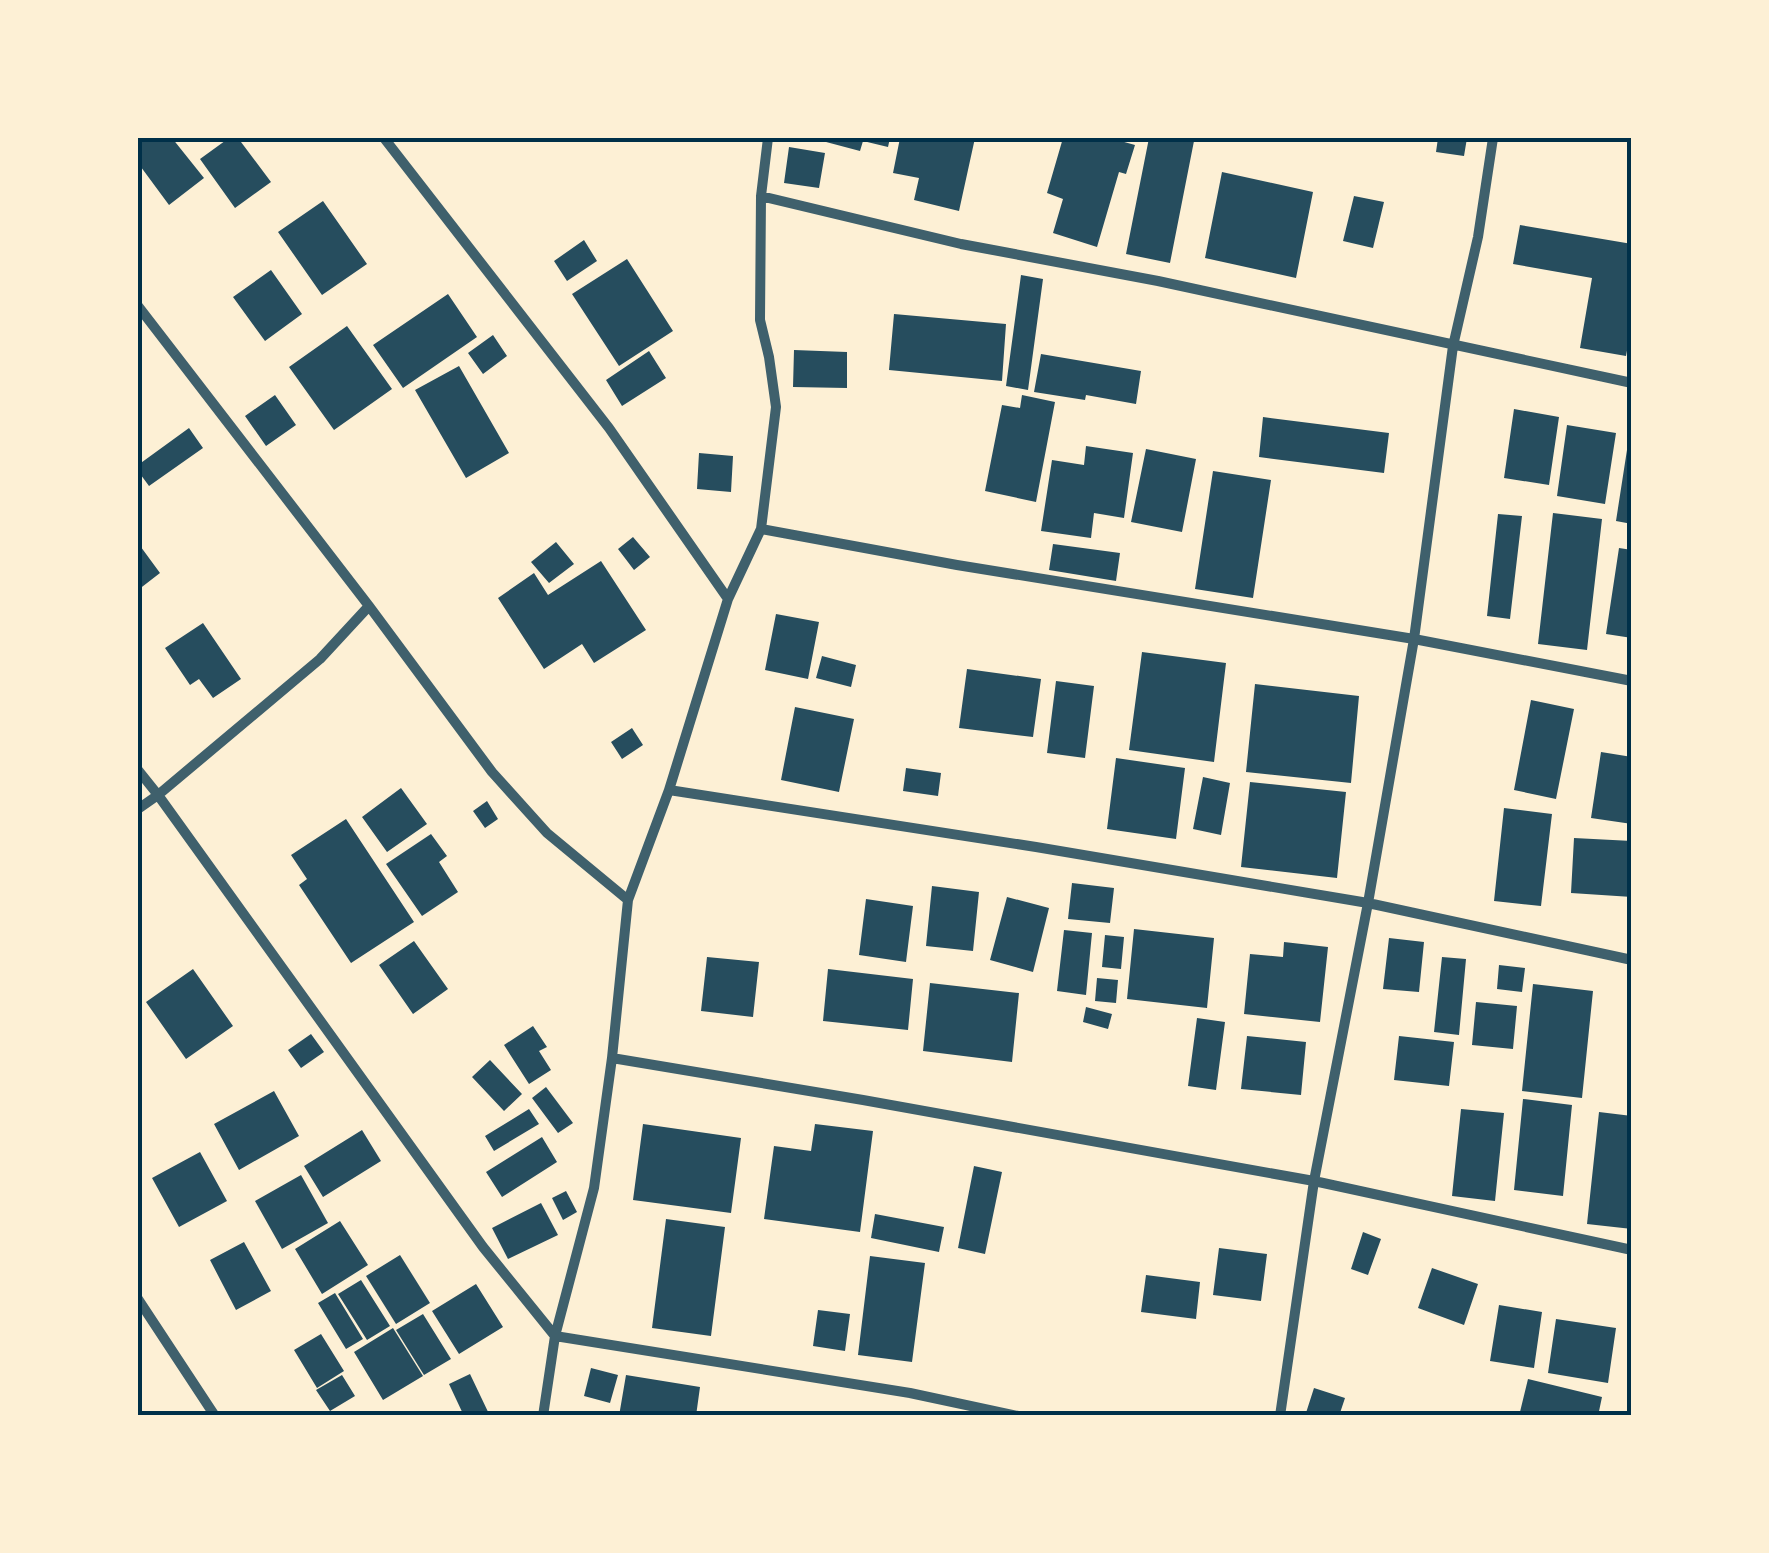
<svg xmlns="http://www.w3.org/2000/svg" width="1769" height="1553" font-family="Roboto,sans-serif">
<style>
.building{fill:#264d5e}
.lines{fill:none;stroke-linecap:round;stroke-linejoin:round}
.minor{stroke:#3f606c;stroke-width:10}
.neatline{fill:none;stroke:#003049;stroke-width:4}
</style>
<rect width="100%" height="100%" fill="#fdf0d5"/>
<path class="building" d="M138 138H172L204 178 169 205 138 163Z
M229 138H238L271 182 235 208 200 159Z
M811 138H890L888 147 863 141 860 151Z
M900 138H975L959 211 914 200 919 178 893 173Z
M1063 138H1110L1135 145 1126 174 1119 172 1097 247 1053 233 1063 199 1047 193Z
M1149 138H1174L1194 141 1170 263 1126 254Z
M1438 138H1467L1464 156 1436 152Z
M789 147 825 153 819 188 784 183Z
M1222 172 1313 192 1296 278 1205 258Z
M1354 196 1384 202 1373 248 1343 241Z
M323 201 367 264 322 295 278 232Z
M1520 225 1632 244V323L1626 356 1580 348 1592 278 1513 264Z
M584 240 597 261 567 281 554 261Z
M627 259 673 331 619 366 572 294Z
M271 270 302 314 265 341 233 297Z
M1021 275 1043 279 1028 390 1006 386Z
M448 294 477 337 403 388 373 345Z
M894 314 1006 324 1002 381 889 370Z
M347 326 392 389 334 430 289 367Z
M493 335 507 356 483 374 468 353Z
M794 350 847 352V388L793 387Z
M649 351 666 378 622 406 606 380Z
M1041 354 1141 371 1136 404 1086 395 1085 400 1034 392Z
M459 366 509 453 466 478 415 390Z
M275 395 296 425 266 446 245 416Z
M1022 395 1055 402 1036 502 985 491 1002 405 1020 408Z
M1514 409 1559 417 1549 485 1504 478Z
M1263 417 1389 433 1384 473 1259 457Z
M1567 425 1616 433 1605 504 1557 496Z
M189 428 203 448 149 486 138 471V465Z
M1629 437 1632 438V524L1616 521Z
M1086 446 1133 453 1124 518 1094 513 1091 538 1041 531 1052 460 1084 465Z
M1146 449 1196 459 1182 532 1131 522Z
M699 453 733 456 731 492 697 489Z
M1213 471 1271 480 1253 598 1195 589Z
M1553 513 1602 519 1587 650 1538 644Z
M1498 514 1522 516 1510 619 1487 616Z
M633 537 650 557 634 570 618 549Z
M556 542 574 564 549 583 531 562Z
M138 543 160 573 138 590Z
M1053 544 1120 553 1116 581 1049 570Z
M1619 548 1632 550V638L1606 634Z
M601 561 646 630 594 663 582 644 544 669 498 598 534 573 548 595Z
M776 614 819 622 808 679 765 670Z
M203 623 241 679 213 698 199 679 190 685 165 648Z
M1142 652 1226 663 1214 762 1129 750Z
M822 656 856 665 851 687 816 678Z
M967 669 1041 679 1033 737 959 728Z
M1056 681 1094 686 1085 758 1047 753Z
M1255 684 1359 696 1351 783 1246 772Z
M1531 700 1574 709 1556 799 1514 790Z
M795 707 854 719 839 792 781 780Z
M632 728 643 745 622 759 611 742Z
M1601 752 1632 757V824L1591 818Z
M1116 758 1185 768 1176 839 1107 829Z
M906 768 941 773 938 796 903 791Z
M1203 777 1230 783 1221 835 1193 829Z
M1250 782 1346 792 1337 878 1241 867Z
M401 788 427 824 387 852 362 817Z
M487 801 498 819 485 828 473 811Z
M1504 808 1552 814 1541 906 1494 901Z
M346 819 414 922 351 963 299 885 307 879 291 855Z
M431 834 447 856 439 862 458 892 422 916 386 864Z
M1574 838 1632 841V897L1571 893Z
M1072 883 1114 888 1110 923 1068 919Z
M932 886 979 892 973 951 926 946Z
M1007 897 1049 908 1033 972 990 960Z
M866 899 913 906 906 962 859 955Z
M1134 929 1214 938 1207 1008 1127 999Z
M1064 930 1092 933 1086 995 1057 991Z
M1105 935 1124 937 1121 969 1102 967Z
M1389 938 1424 942 1419 992 1383 989Z
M414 941 448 989 413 1014 379 965Z
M1284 942 1328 947 1320 1022 1244 1014 1250 954 1283 957Z
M707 957 759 962 753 1017 701 1011Z
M1442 957 1466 959 1459 1035 1434 1032Z
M1499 965 1525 968 1522 992 1497 989Z
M193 969 233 1026 186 1059 146 1002Z
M828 969 913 979 908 1030 823 1021Z
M1097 978 1118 980 1116 1003 1095 1001Z
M930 983 1019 993 1012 1062 923 1051Z
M1533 984 1593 991 1582 1098 1522 1091Z
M1476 1002 1517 1006 1513 1049 1472 1045Z
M1086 1007 1112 1014 1108 1029 1083 1022Z
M1197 1018 1225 1022 1216 1090 1188 1086Z
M533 1026 547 1047 539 1051 551 1070 529 1084 504 1045Z
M311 1034 324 1052 301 1068 288 1050Z
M1247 1036 1306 1042 1301 1095 1241 1089Z
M1399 1036 1454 1042 1449 1086 1394 1080Z
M490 1060 522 1094 504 1111 472 1077Z
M546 1087 573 1123 558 1133 532 1098Z
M274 1091 299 1136 239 1170 214 1124Z
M1523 1099 1572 1105 1563 1196 1514 1190Z
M529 1109 539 1124 494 1151 485 1136Z
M1461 1109 1504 1113 1495 1201 1452 1196Z
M1599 1112 1632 1116V1229L1587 1224Z
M643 1124 741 1138 731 1213 633 1200Z
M815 1124 873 1131 860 1232 764 1219 774 1146 811 1151Z
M362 1130 381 1161 323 1197 304 1166Z
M542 1137 557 1162 502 1197 486 1172Z
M200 1152 227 1201 179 1227 152 1178Z
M974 1166 1002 1172 985 1254 958 1248Z
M301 1175 328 1223 282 1249 255 1201Z
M566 1191 577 1212 563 1220 552 1198Z
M541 1203 558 1235 508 1259 492 1228Z
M875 1214 944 1227 939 1252 871 1238Z
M666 1219 725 1227 711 1336 652 1328Z
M340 1221 368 1265 322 1294 295 1249Z
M1363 1232 1381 1239 1368 1275 1351 1269Z
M244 1242 271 1291 236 1310 210 1260Z
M1219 1248 1267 1254 1261 1301 1213 1295Z
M400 1255 430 1303 396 1324 366 1276Z
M870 1256 925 1263 912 1362 858 1355Z
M1432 1268 1478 1284 1464 1325 1418 1308Z
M1146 1275 1200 1282 1196 1319 1141 1312Z
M361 1280 390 1326 367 1340 338 1294Z
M476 1284 503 1327 459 1354 432 1311Z
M335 1293 363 1339 346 1349 318 1303Z
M1499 1305 1542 1312 1534 1368 1490 1361Z
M818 1310 850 1314 845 1351 813 1346Z
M423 1314 451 1359 424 1375 396 1330Z
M1556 1319 1616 1328 1608 1383 1548 1373Z
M393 1328 423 1376 383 1400 354 1352Z
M321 1334 344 1371 317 1388 294 1350Z
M591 1368 618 1375 610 1403 584 1396Z
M470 1374 490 1416H464L449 1384Z
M342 1375 355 1396 330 1411 316 1390Z
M626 1375 700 1387 696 1416H619Z
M1528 1379 1602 1397 1598 1416H1519Z
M1314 1388 1345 1398 1339 1416H1305Z"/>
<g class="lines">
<path class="minor" d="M384 138 609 428 728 599
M761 196 961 244 1158 281 1632 383
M138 306 369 606 492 772 547 833 628 900
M761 529 957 565 1414 639 1632 681
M138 770 158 795 483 1247 555 1336 910 1393 1018 1416
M669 790 1036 847 1368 903 1632 960
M138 809 158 795 320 659 369 606
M612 1058 863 1100 1314 1181 1632 1250
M138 1299 215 1416
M543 1416 555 1336 594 1188 612 1058 628 900 669 790 728 599 761 529 776 407 769 357 760 320 761 196 768 138
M1280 1416 1314 1181 1368 903 1414 639 1453 346 1478 237 1493 138"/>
</g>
<rect width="1769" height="1553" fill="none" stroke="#fdf0d5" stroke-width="280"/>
<rect x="140" y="140" width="1489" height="1273" class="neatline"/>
</svg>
